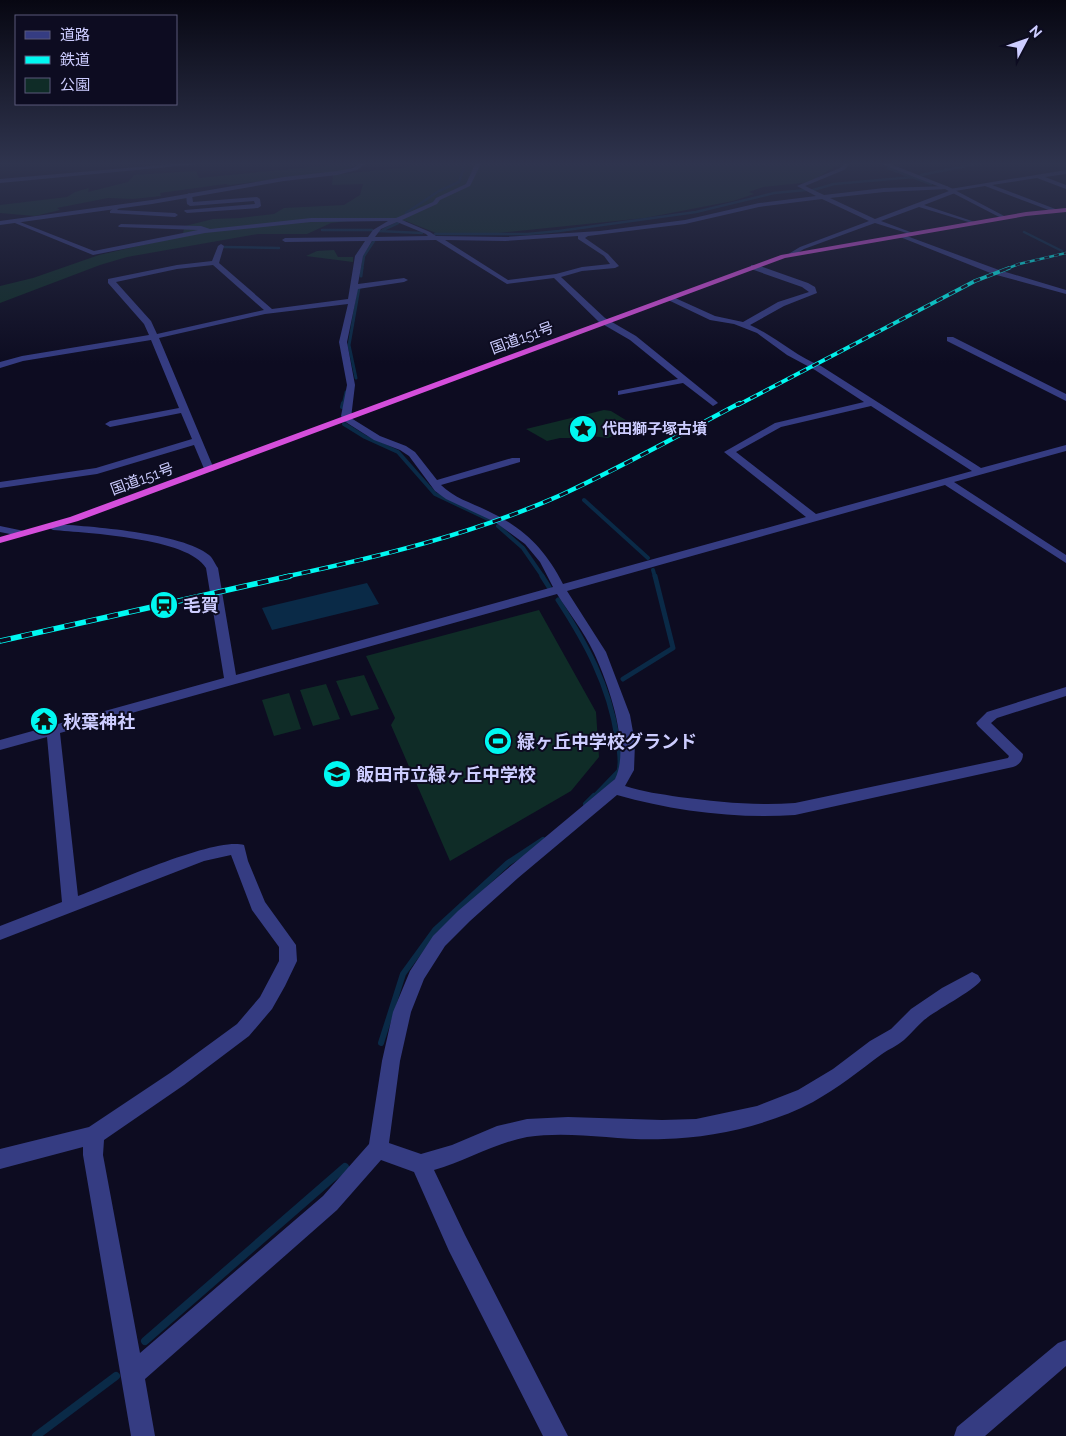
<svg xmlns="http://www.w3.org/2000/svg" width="1066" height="1436" font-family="Raleway,'Noto Sans JP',sans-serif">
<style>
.green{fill:#0f2c27}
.water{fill:#0a2a47}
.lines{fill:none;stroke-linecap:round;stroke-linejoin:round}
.stream-far5{stroke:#0a2a47;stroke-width:2.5}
.stream-far4{stroke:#0a2a47;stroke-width:3}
.stream-far3{stroke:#0a2a47;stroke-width:4}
.stream-far2{stroke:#0a2a47;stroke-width:5}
.stream-far1{stroke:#0a2a47;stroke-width:6}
.stream{stroke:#0a2a47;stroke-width:8}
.minor{fill:#353c82;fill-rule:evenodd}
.tertiary{fill:#353c82;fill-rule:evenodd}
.trunk{fill:#d44edb;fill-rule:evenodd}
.rail-far3-casing{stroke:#00f8f1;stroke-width:2.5}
.rail-far2-casing{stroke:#00f8f1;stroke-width:4}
.rail-far1-casing{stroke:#00f8f1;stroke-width:4.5}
.rail-casing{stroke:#00f8f1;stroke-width:5.5}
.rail-far3{stroke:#0d0c21;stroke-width:2;stroke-dasharray:5;stroke-linecap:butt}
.rail-far2{stroke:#0d0c21;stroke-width:2.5;stroke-dasharray:7;stroke-linecap:butt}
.rail-far1{stroke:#0d0c21;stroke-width:3;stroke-dasharray:9;stroke-linecap:butt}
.rail{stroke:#0d0c21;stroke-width:4;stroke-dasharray:11;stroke-linecap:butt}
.labels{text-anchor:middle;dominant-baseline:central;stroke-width:4;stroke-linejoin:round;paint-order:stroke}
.far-street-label{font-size:15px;fill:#cdcdff;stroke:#0d0c21}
.far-poi-label{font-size:15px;font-weight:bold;fill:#cdcdff;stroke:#0d0c21;text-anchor:start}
.poi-label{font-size:18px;font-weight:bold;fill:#cdcdff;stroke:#0d0c21;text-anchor:start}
</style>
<rect width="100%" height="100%" fill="#0d0c21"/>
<path class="green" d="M414 162H841L811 182 763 187 749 192 754 194 733 201 645 218 499 233H436L406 221 367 219 331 223 307 234H258L127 257 100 265 0 303V286L33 278 99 255 182 236 185 226 213 219 240 218 274 214 284 208 344 205 360 195 363 184 332 185 333 175 408 167Z
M351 163 358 164 345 171 230 185 225 184 160 193 161 196 133 199 108 198 57 208 60 210 35 216 0 213V205L67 197 75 192 89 188 88 192 128 182 134 175 196 171 199 178Z
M334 250 338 257H353V262L306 256 317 251Z
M604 410 611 411 629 422 630 428 608 438 574 434 570 438H560L547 441 526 429Z
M539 610 596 712 599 757 571 791 450 861 391 725 395 718 366 656Z
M364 675 379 709 351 716 336 681Z
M326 684 340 719 313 726 300 690Z
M289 693 301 729 274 736 262 700Z"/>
<path class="water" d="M367 583 379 604 272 630 262 608Z"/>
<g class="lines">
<path class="stream-far5" d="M888 168 931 184
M921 175 986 162
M813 190 834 184 914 177
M406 213 439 191 459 182 466 162
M322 230H372
M383 230 398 223
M378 231 422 233
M1024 232 1062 251
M435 234H528L559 231 696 212 774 193 806 190
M223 247 279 248
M362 269 364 256 374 241"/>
<path class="stream-far4" d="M361 276 362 268
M356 378 349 345 359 288
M343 405 346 392"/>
<path class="stream-far3" d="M342 407 343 403
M344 424 365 437 398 452 435 494 488 519
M584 500 648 558
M498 526 523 548 543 577
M653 570 655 577"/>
<path class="stream-far2" d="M542 576 549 587
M558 600C586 643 609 685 617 737 619 748 622 760 619 771L593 798
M623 679 673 648 655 576"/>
<path class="stream-far1" d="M586 804 594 796
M381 1043 403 974 435 930 508 863 543 840"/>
<path class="stream" d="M145 1341 345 1167
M36 1436 116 1376"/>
<path class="minor" d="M195 162H220L0 183V179Z
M476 162H482L470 186 440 200 437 204 402 220 430 232 436 236 505 237 600 231 685 220 759 203 816 196 797 186 840 168 845 162H851L844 170 805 186 824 195 884 188 947 186 950 189 1066 170V174L1045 177 1066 185V189L1037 178 992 185 1058 210V212H1054L985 186 955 191V193L924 205 975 222V224L919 207 881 221 913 233V235L875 223 804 249 792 256 789 254 790 253 800 247 869 221 822 199 759 207 685 224 588 236 585 238 608 254 619 266 615 268 582 271 561 277 605 318 636 336 716 401 718 403 713 406 683 383 618 395V391L678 379 630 340 599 322 554 278 507 284 436 240 372 241 363 256 358 284 404 278 408 280 404 282 358 289 347 342 355 385 351 418 380 436 406 446 415 452 437 480 512 458H520V462L441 485C454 498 472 503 488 511 524 528 545 549 563 584L806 517 724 452 775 423 864 402 815 370 787 355 757 333 734 324 710 320 666 299 673 297 715 316 743 322 778 302 809 292 802 287 751 269V265H757L808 283 815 287 817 293 784 306 750 325C775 336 795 356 821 366L981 468 1066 445V451L954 482 1066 555V563L945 485 567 591 606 652 630 715 635 743 634 770 625 786C643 792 661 794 679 797 718 802 756 806 795 803L1008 758 1009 756 978 726 976 723 987 712 1066 687V696L997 718 991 723 1023 754C1023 761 1019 765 1013 767L795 815C736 819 673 811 617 795L518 878 470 921 445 946 424 979 411 1012 400 1061 389 1143 421 1154 452 1145 497 1126 527 1119 568 1117 662 1120 696 1119 757 1106 798 1090 833 1069 870 1041 891 1029 911 1009 942 988 972 972 978 975 981 980C977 989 934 1011 923 1021 916 1027 911 1034 904 1040 897 1046 889 1049 882 1054 859 1071 838 1088 813 1102 770 1125 712 1138 664 1139 618 1141 572 1130 527 1137 495 1143 466 1161 434 1170L465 1235 568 1436H543L449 1251 414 1172 381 1160 337 1210 145 1379 155 1436H131L83 1155V1147L0 1169V1149L89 1127 170 1073 237 1024 260 997 279 961V947L252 910 231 855 204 861 0 940V926L62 902 47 737 0 750V740L224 678 206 568C189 538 87 533 53 530L48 527 53 524C89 526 183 533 209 555 213 558 215 564 218 568L236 675 553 587 540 562 525 544 495 522 446 499 435 491 409 456 400 450 374 440 344 421 341 416 347 385 339 342 348 304 265 314 159 338 214 469 213 471H205L194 445 97 474 0 488V482L96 468 192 439 181 413 110 427 105 424 110 421 179 408 151 340 23 361 0 368V362L22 356 149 335 144 324 108 283V279L177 265 212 261 218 246 221 244 224 246 219 263 272 309 348 299 355 256 365 241 285 242 282 240 285 238 368 237 373 230 388 221 311 222 205 233 93 255 10 221 15 220 94 251 198 230 119 227 118 226 121 224 201 226 210 229 311 218H396L433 202 436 198 466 184ZM948 189 949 191 875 219 830 198 884 192ZM397 222 426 234 428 236 375 237 381 229ZM578 236V239L604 256 610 264 582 267 556 274 508 280 445 240 505 241ZM213 265 264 310 157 334 151 321 116 282 177 269ZM871 406 972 471 816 514 736 452 781 427ZM557 594C569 613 584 632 594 653 608 683 631 747 615 779L506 870 458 911 433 936 410 971 393 1012 382 1061 369 1144 323 1196 140 1353 103 1155 104 1140 184 1085 249 1036 272 1009 285 986 297 961 296 945 265 902 248 861 244 845C216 836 110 884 78 896L60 733Z
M189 193 192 195 193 202 257 197 260 199 261 206 258 208 187 213 184 211 185 210 255 204 254 201 190 206 187 204 186 195Z
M117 205 120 207 117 210 175 213 178 215 175 217 110 213V211Z
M900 235H904L999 270 1066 290V294L993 274 900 237Z
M947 337H953L1066 394V401L947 341Z
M0 526 24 531 26 533 20 536 0 532Z
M1066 1340V1366L985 1436H954L957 1427 1058 1343Z"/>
<path class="tertiary" d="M361 162H368L357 170 337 175 284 181 152 204 0 225V221L152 200 284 177 337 171 353 168Z
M876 162H885L949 187 1008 218 1003 219 945 189Z"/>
<path class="trunk" d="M1066 208V212L1026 216 785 258 78 521 0 543V537L70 517 781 255 1026 212Z"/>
<defs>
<path id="rail-far3" d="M1006 269 1019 264 1066 253"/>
<path id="rail-far2" d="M738 405 975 281 1009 268"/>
<path id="rail-far1" d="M284 577C378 557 473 534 561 495 622 467 681 434 740 403"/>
<path id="rail" d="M0 641 290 576"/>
</defs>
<use href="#rail-far3" class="rail-far3-casing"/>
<use href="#rail-far2" class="rail-far2-casing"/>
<use href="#rail-far1" class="rail-far1-casing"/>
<use href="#rail" class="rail-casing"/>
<use href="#rail-far3" class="rail-far3"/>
<use href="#rail-far2" class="rail-far2"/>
<use href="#rail-far1" class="rail-far1"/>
<use href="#rail" class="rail"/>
</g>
<linearGradient id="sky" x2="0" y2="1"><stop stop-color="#070712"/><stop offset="0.45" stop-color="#2f344e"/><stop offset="1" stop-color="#2f344e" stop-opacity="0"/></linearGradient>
<rect width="1066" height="363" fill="url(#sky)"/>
<defs>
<symbol id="sight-disc" viewBox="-11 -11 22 22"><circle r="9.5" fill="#00f8f1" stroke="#0d0c21"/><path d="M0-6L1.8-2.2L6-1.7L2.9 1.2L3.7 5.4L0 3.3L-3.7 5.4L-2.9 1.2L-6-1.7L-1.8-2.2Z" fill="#111"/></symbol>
<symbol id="station-disc" viewBox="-11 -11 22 22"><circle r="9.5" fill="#00f8f1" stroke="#0d0c21"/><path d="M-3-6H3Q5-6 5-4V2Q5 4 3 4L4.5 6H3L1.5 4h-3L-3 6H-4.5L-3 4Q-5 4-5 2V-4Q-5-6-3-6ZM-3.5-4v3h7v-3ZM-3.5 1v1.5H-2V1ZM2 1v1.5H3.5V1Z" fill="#111"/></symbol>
<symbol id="temple-disc" viewBox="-11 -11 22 22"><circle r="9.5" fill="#00f8f1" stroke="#0d0c21"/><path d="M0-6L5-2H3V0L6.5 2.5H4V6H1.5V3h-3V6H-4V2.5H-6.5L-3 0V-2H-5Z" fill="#111"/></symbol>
<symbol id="stadium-disc" viewBox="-11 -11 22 22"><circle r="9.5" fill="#00f8f1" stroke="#0d0c21"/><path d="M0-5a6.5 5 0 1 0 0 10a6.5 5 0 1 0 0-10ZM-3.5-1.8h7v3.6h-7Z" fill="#111"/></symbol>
<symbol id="school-disc" viewBox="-11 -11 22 22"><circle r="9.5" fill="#00f8f1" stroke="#0d0c21"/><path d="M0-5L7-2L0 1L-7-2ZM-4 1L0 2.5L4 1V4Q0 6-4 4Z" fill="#111"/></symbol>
</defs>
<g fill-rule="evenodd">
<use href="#sight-disc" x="567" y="413" width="32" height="32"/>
<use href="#station-disc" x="148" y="589" width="32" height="32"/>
<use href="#temple-disc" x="28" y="705" width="32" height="32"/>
<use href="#stadium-disc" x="482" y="725" width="32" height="32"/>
<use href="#school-disc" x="321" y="758" width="32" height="32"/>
</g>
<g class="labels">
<g class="far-street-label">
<text transform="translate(522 338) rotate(-20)">国道151号</text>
<text transform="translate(142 479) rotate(-20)">国道151号</text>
</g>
<g class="far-poi-label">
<text x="602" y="429">代田獅子塚古墳</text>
</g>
<g class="poi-label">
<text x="183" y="605">毛賀</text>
<text x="63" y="721">秋葉神社</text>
<text x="517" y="741">緑ヶ丘中学校グランド</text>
<text x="356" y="774">飯田市立緑ヶ丘中学校</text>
</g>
</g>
<rect x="15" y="15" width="162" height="90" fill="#0d0c21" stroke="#5a597a"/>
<rect x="25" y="31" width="25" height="8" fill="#353c82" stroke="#5a597a"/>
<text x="60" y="40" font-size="15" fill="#cdcdff">道路</text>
<rect x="25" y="56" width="25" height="8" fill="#00f8f1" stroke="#5a597a"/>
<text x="60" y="65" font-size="15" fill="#cdcdff">鉄道</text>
<rect x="25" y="78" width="25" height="15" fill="#0f2c27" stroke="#5a597a"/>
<text x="60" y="90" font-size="15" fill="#cdcdff">公園</text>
<g transform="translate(1026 40) rotate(49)" stroke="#0d0c21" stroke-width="4" paint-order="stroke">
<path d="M0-4L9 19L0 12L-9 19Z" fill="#cdcdff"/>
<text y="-8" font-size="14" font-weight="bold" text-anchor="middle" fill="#cdcdff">N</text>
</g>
</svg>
